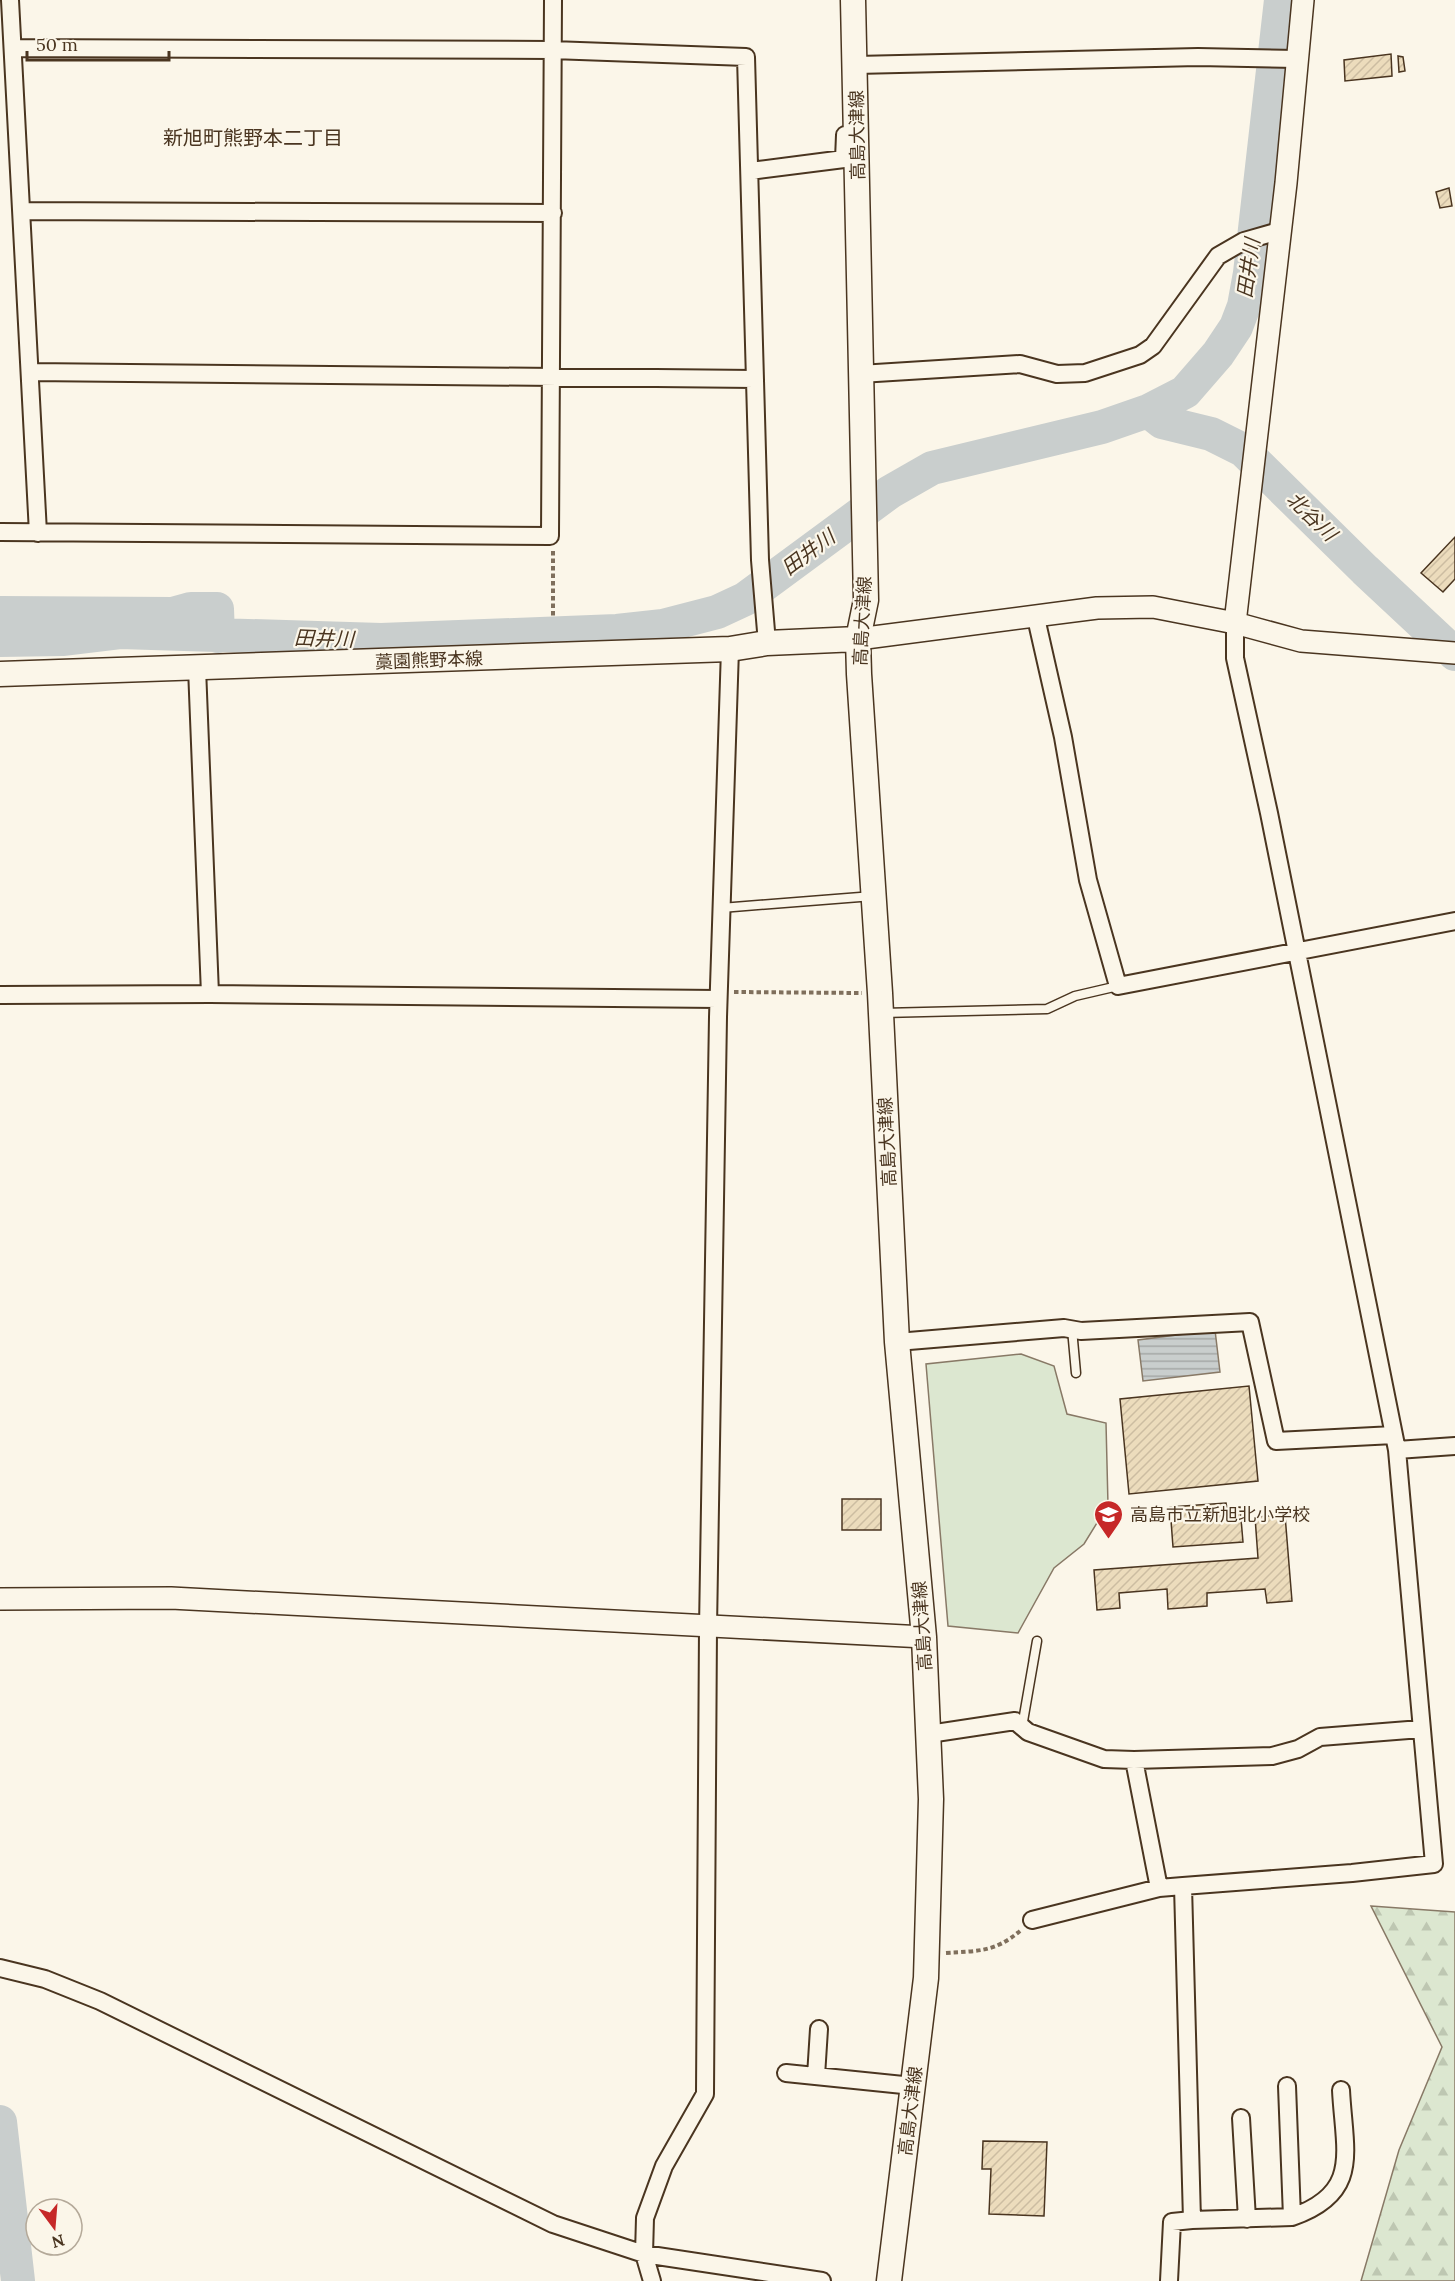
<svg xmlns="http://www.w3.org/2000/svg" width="1455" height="2281" font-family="Lora,'Noto Sans JP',serif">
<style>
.forest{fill:url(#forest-firs);stroke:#887966;stroke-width:1.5}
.green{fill:#dce7d0;stroke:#887966;stroke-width:1.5}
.water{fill:url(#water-rules);stroke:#887966;stroke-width:1.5}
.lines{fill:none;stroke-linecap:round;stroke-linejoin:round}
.river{stroke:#c9cecd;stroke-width:34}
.building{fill:url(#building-hatch);stroke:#4a3520;stroke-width:1.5}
.service-casing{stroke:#4a3520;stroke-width:11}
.minor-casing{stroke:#4a3520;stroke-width:20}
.tertiary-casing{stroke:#4a3520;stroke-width:24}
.secondary-casing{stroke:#4a3520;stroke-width:27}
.path{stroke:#7f6f5c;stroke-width:4;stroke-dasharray:4.5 3;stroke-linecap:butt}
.service{stroke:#fbf6e9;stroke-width:8}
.minor{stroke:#fbf6e9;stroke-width:16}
.tertiary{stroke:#fbf6e9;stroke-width:21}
.secondary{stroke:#fbf6e9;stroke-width:24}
.labels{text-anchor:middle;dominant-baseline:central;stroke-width:4.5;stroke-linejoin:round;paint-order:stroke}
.street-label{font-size:18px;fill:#4a3520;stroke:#fbf6e9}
.poi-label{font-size:18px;fill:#4a3520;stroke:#fbf6e9;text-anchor:start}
.neighbourhood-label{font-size:20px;fill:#4a3520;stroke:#fbf6e9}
.water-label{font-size:20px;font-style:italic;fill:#4a3520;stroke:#fbf6e9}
</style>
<defs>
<pattern id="forest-firs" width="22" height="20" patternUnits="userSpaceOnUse" patternTransform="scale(1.5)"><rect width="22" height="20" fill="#dce7d0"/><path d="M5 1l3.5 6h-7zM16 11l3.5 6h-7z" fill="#bec7b2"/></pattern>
<pattern id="water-rules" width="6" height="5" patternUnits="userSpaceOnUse" patternTransform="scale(1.5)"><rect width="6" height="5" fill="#c9cecd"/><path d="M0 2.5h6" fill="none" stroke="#a5a8a6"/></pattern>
<pattern id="building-hatch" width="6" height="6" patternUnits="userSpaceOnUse" patternTransform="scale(1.5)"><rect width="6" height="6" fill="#ecdcbc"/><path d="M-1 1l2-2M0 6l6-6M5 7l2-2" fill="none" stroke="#ccbda1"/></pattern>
</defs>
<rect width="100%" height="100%" fill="#fbf6e9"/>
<path class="forest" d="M1371 1906 1455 1912V2281H1361L1399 2150 1442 2047Z"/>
<path class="green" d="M1021 1354 1054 1366 1067 1414 1106 1423 1108 1505 1084 1544 1054 1568 1018 1633 948 1626 926 1364Z"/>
<path class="water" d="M1215 1330 1220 1372 1143 1381 1138 1340Z"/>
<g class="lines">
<path class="river" d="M1148 411 1162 422 1211 434 1243 450 1365 570 1455 654
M0 613 173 614 191 609H217L218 636
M0 640 62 639 120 632 381 640 617 631 663 626 717 612 745 599 890 492 932 468 1102 427 1148 411 1185 392 1218 354 1236 327 1244 306 1250 273 1281 0
M0 2122 18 2281"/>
</g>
<path class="building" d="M1391 54 1392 76 1345 81 1344 60Z
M1398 56 1403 57 1405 71 1399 72Z
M1449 188 1452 206 1440 208 1436 192Z
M1455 537V579L1443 592 1421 573Z
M1249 1386 1258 1481 1129 1494 1120 1399Z
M842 1499H881V1530H842Z
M1226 1503 1227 1508 1240 1507 1243 1542 1173 1547 1170 1507Z
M1285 1515 1292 1601 1267 1603 1265 1589 1207 1593V1606L1168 1609 1167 1589 1119 1593 1120 1608 1097 1610 1094 1570 1258 1558 1255 1517Z
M983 2141 1047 2142 1044 2216 989 2214 991 2169H982Z"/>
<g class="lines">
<defs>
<path id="service" d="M721 908 873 896
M882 1013 1047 1009 1075 996 1118 986
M1072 1329 1076 1373
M1022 1727 1037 1641"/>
<path id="minor" d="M10 0 38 533
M13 48 552 50 746 57 760 560 767 643
M856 65 1198 57 1296 59
M750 171 844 159 845 135
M22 211 553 213
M30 372 755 379
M860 374 1020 364 1057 374 1085 373 1140 355 1153 346 1218 256 1244 241 1279 231
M0 532 550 536 553 0
M1036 618 1063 737 1088 880 1118 986 1455 921
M197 668 210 994
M0 995 210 994 718 999
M897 1342 1064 1328 1081 1331 1250 1322 1276 1441 1394 1435
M1397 1450 1455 1446
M929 1734 1015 1721 1028 1732 1104 1759 1134 1760 1272 1756 1298 1749 1320 1737 1421 1729
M1134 1760 1159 1888
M1032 1920 1159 1888 1183 1886
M0 1968 45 1979 100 2001 553 2224 644 2254 822 2281
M786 2073 913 2086
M816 2076 819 2029
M1287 2086 1292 2217
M1241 2118 1247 2219
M1192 2220 1292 2217C1362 2193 1344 2151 1341 2090
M652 2281 644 2254 645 2218 664 2166 705 2094 708 1628 718 1017 730 649
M1169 2281 1172 2222 1192 2220 1183 1886 1352 1873 1434 1864 1397 1450 1269 813 1235 658V623"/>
<path id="tertiary" d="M1235 623 1286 183 1303 0
M858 639 1097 608 1153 607 1235 623 1301 641 1455 653
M0 1599 171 1598 924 1637"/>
<path id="secondary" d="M853 0 866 600 858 639 859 674 880 993 897 1342 924 1637 931 1799 926 1978 889 2281
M0 674 730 649 767 643 858 639"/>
</defs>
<use href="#service" class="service-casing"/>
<use href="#minor" class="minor-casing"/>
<use href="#tertiary" class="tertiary-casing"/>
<use href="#secondary" class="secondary-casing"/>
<path class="path" d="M553 551V617
M734 992 862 993
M946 1953C978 1951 995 1952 1020 1931"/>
<use href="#service" class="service"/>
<use href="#minor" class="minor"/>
<use href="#tertiary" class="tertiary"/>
<use href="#secondary" class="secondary"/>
</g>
<defs>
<symbol id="school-pin" viewBox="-11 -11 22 30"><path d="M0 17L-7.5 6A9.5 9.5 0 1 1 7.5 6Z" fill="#c62828" stroke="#fbf6e9"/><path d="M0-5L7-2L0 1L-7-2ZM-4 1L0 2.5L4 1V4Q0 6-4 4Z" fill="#fff"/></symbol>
</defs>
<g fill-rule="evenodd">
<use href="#school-pin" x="1092" y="1498" width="33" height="45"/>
</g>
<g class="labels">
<g class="street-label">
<text transform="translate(857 135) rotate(-91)">高島大津線</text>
<text transform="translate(862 621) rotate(-87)">高島大津線</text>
<text transform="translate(429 660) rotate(-2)">藁園熊野本線</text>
<text transform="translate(887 1142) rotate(-93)">高島大津線</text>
<text transform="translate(922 1626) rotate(-94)">高島大津線</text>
<text transform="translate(910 2111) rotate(-83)">高島大津線</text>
</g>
<g class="poi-label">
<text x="1130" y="1514">高島市立新旭北小学校</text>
</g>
<g class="neighbourhood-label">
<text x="253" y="137">新旭町熊野本二丁目</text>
</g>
<g class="water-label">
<text transform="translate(1248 268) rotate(-82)">田井川</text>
<text transform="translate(1312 516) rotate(44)">北谷川</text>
<text transform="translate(808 552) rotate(-37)">田井川</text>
<text transform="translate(324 638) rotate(2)">田井川</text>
</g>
</g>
<g transform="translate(54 2227) rotate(164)"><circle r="28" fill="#fbf6e9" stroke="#b4a999" stroke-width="1.5"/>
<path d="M0-4.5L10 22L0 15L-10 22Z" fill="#c62828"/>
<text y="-9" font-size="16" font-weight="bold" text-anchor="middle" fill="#4a3520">N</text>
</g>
<path d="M27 51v9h142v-9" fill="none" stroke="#4a3520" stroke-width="3"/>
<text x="36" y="51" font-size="18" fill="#4a3520" stroke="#fbf6e9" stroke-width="4.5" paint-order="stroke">50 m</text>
</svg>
